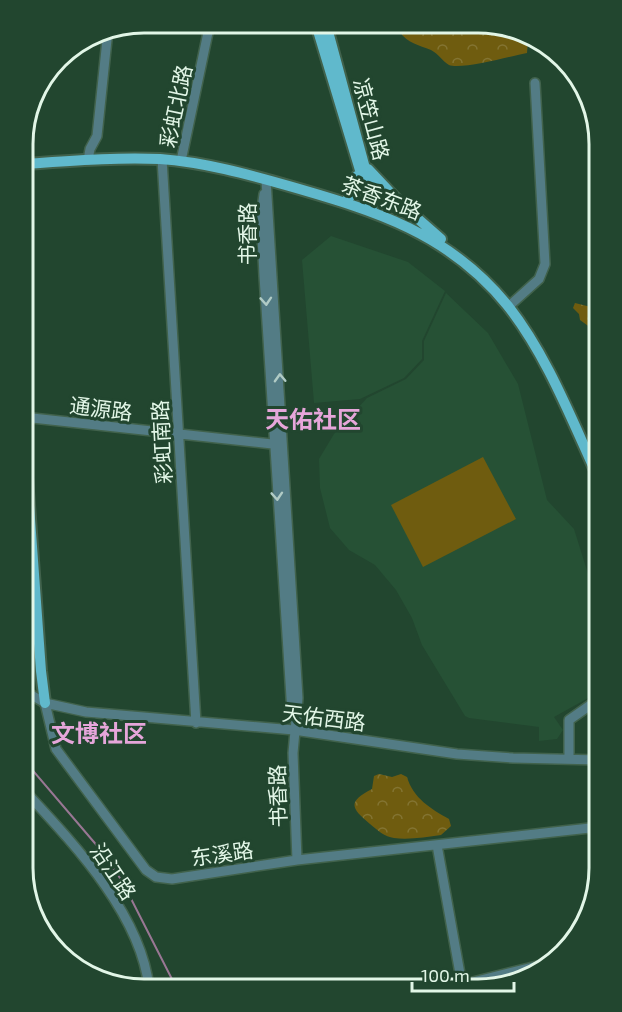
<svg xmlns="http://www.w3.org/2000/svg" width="622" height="1012" font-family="'Exo 2','Noto Sans SC',sans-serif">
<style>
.built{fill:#265135}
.forest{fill:url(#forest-crowns)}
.pitch{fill:#6f5c0f}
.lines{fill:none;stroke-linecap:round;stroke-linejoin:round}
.stream{stroke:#997794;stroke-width:2}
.minor-casing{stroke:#41624c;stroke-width:12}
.major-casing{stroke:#41624c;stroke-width:14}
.minor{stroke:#537c85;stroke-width:9}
.major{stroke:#60b9cc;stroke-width:10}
.oneway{stroke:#b0cbc5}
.labels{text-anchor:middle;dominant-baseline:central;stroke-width:6;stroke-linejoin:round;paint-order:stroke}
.street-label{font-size:21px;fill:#e2f6e7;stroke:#22462f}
.quarter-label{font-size:24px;font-weight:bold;fill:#e6a6da;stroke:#22462f}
.rim{fill:none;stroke:#e2f6e7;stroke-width:3}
</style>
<defs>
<pattern id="forest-crowns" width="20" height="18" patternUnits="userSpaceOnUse" patternTransform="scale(1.5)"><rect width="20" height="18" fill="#6f5c0f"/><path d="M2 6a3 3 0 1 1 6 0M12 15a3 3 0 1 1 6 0" fill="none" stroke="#837432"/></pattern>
</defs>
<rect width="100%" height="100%" fill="#22462f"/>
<path class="built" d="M331 236 408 262 445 291 422 341V359L404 378 360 399 314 403 302 260Z
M446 293 488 333 518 384 547 500 574 529 599 609V692L554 717 563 730 557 739 539 741V727L469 718 465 716 422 645 412 618 396 590 375 565 349 550 330 528 320 488 319 459 334 434 367 398 406 379 424 360V341Z"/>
<path class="forest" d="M384 24 501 25 528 38 527 53C511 56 461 70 449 65 442 61 439 54 431 50 419 45 407 43 400 32L383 30Z
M575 303 599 309V350L591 328 580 320 579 314 573 308Z
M379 774 392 777 401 774 407 777C413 798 431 809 449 819L451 826 441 835C426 837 409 840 394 838 385 837 377 830 370 824 351 808 347 802 372 789L374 776Z
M533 973 524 980 467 989H470Z"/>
<path class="pitch" d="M483 457 516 519 423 567 391 505Z"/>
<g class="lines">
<path class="stream" d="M23 759 99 848 122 881 177 989"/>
<defs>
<path id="minor" d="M162 159 196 723
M88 160 90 149 97 136 108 30
M181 161 210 23
M266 180 298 698 293 753 297 860
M264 194 261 216 264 276 292 713
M508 307 539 279 545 264 535 83
M23 417 281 445
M23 690 45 703 86 712 294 730 457 754 513 758 599 760
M45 703 56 749 146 870 156 877 172 879 297 860 599 827
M569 759V720L599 699
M23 789C72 842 141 913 149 988
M437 845 462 985
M595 887 597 827
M445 989 545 964"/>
<path id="major" d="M316 24 372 210
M326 24 369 183
M23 164C69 161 115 157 160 159 203 162 247 174 289 186 376 211 449 233 508 306 548 357 572 421 599 479
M368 169 401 204 441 239
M345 202 354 192 357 176
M23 422 41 671 45 703"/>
</defs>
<use href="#minor" class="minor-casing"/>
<use href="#major" class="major-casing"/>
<use href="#minor" class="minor"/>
<use href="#major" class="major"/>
</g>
<defs><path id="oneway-chevron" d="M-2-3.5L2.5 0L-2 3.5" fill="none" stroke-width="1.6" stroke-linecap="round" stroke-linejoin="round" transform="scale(1.5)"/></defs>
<g class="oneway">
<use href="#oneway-chevron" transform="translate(266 301) rotate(86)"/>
<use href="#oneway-chevron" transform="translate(280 378) rotate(-92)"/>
<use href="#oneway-chevron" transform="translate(277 496) rotate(86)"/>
</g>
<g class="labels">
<g class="street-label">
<text transform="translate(175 106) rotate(-78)">彩虹北路</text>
<text transform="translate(372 119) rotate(75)">凉笠山路</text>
<text transform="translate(382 197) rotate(21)">茶香东路</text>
<text transform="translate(246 234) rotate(-90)">书香路</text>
<text transform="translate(101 408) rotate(7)">通源路</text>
<text transform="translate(161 442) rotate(-93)">彩虹南路</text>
<text transform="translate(324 717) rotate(7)">天佑西路</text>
<text transform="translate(277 796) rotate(-92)">书香路</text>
<text transform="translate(222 853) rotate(-8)">东溪路</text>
<text transform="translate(114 871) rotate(56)">沿江路</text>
</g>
<g class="quarter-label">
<text x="313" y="418">天佑社区</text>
<text x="99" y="732">文博社区</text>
</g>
</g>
<path d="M0 0H622V1012H0ZM144 33H478A111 111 0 0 1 589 144V868A111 111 0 0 1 478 979H144A111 111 0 0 1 33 868V144A111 111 0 0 1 144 33Z" fill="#22462f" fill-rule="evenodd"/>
<path class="rim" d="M144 33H478A111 111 0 0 1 589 144V868A111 111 0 0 1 478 979H144A111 111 0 0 1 33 868V144A111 111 0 0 1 144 33Z"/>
<path d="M412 982v9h102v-9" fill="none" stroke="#e2f6e7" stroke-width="3"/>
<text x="421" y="982" font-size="18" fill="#e2f6e7" stroke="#22462f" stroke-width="4.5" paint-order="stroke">100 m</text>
</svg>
